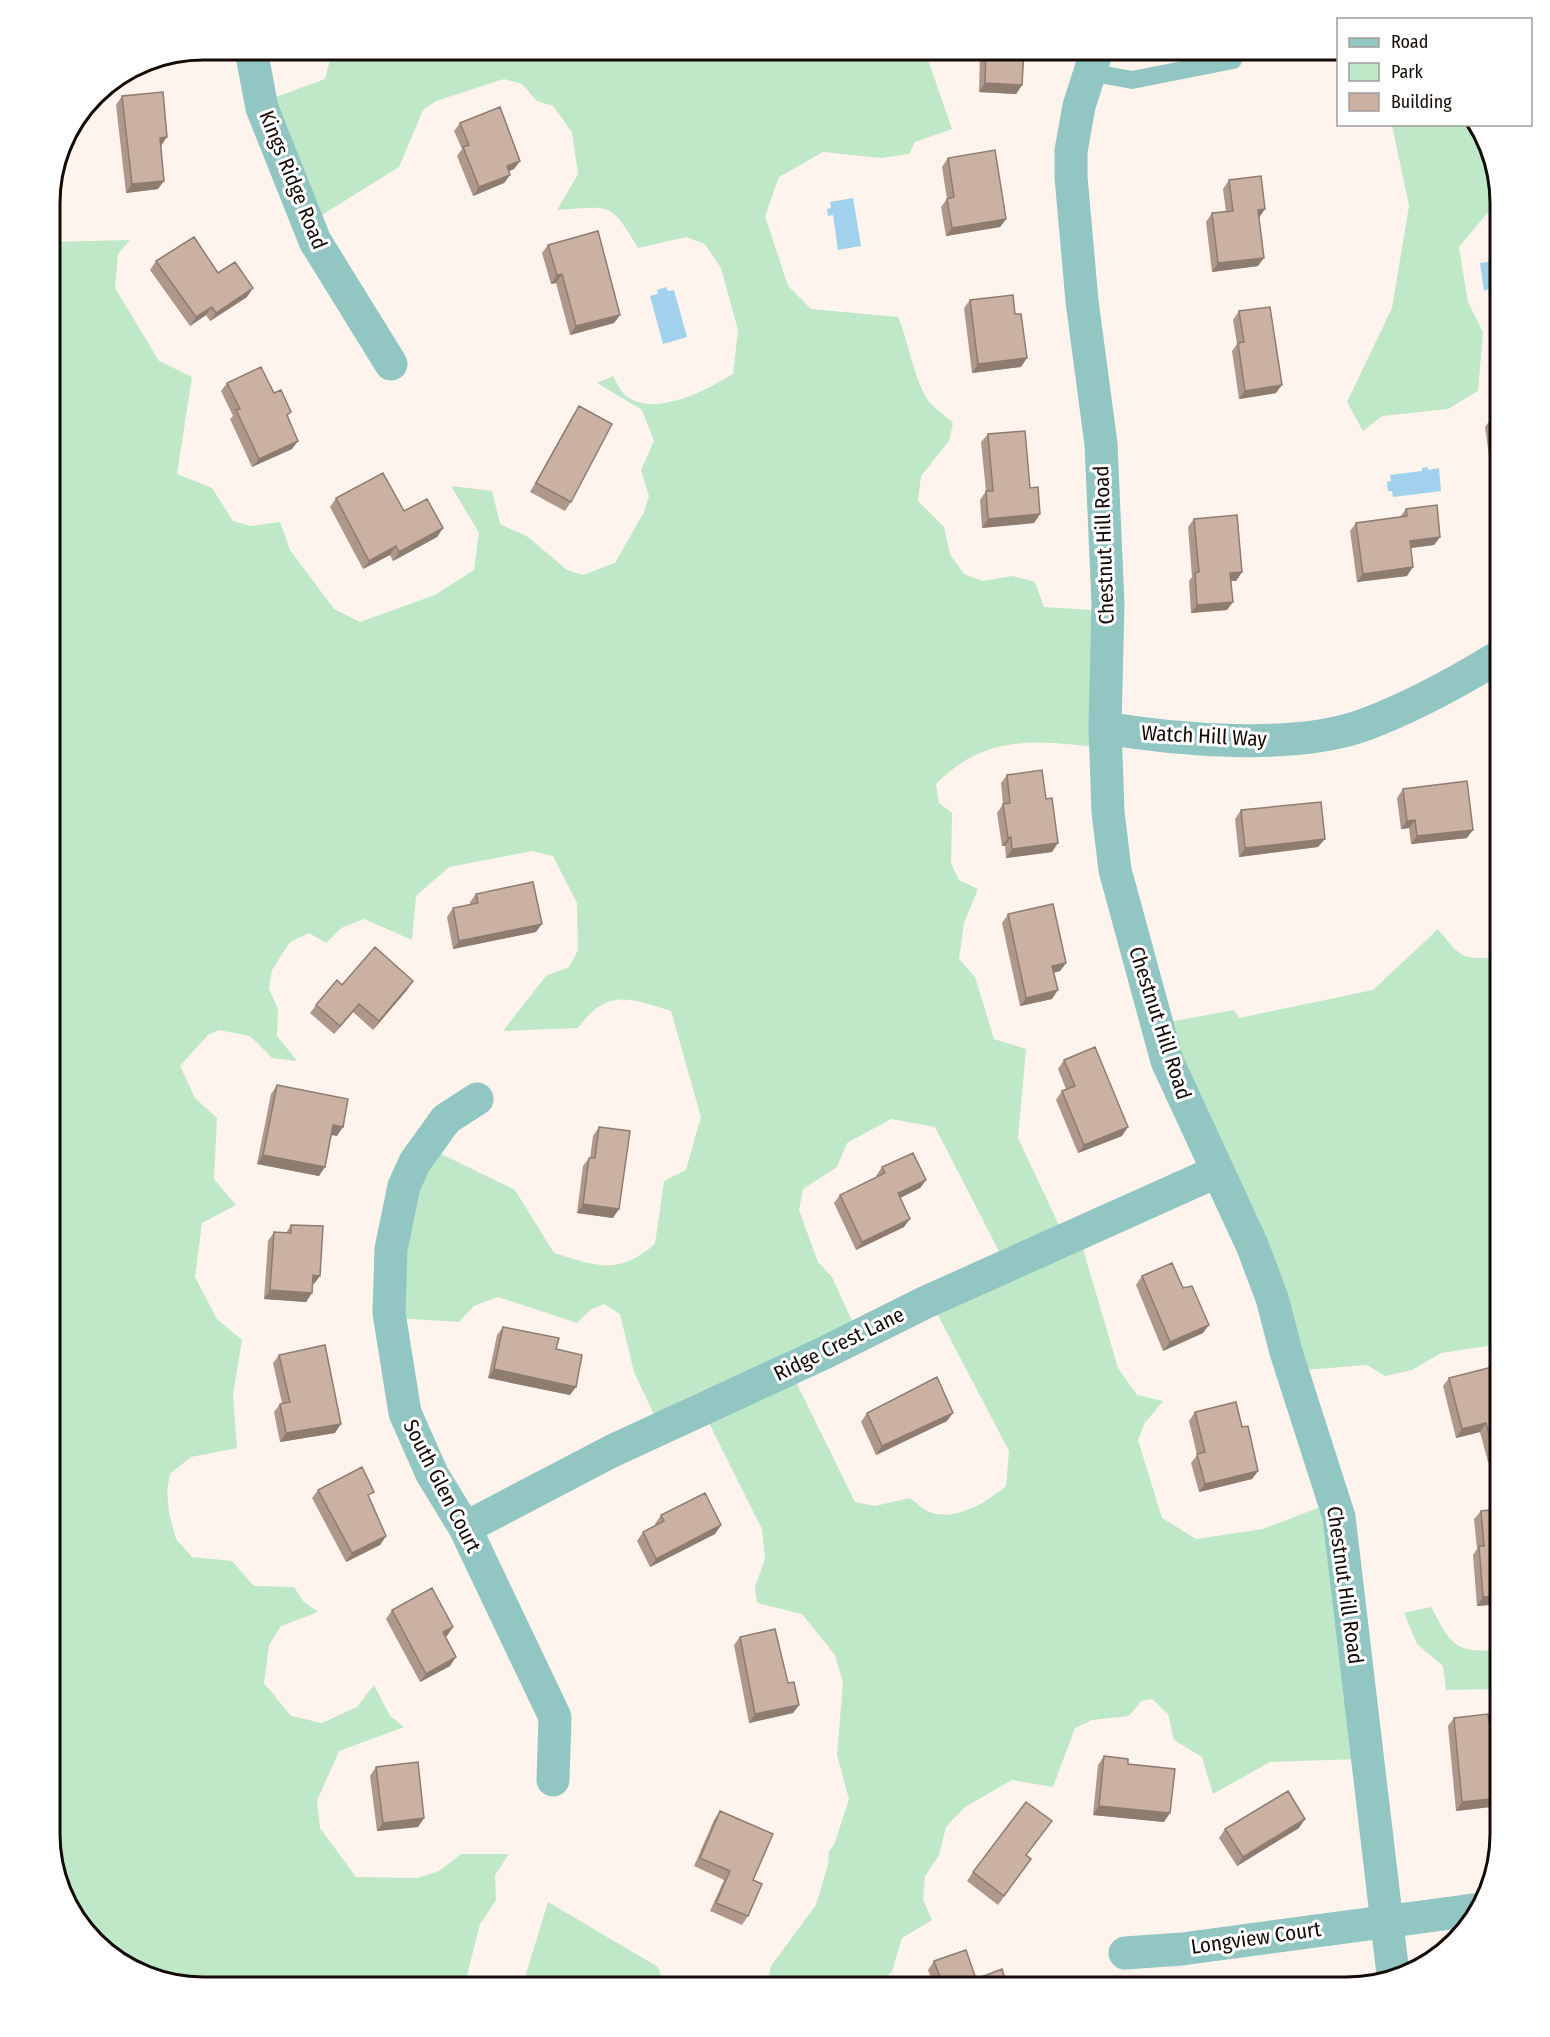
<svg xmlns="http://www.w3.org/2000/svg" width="1550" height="2037" font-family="'Fira Sans Condensed',sans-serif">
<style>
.green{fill:#bee8c7;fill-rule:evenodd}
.water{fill:#a2d1ed}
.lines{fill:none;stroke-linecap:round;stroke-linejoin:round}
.lane{stroke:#91c6c3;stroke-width:18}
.street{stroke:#91c6c3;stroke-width:33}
.wall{fill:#af988b}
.shaded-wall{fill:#8e7c71}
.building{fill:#cbb1a2;stroke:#8e7c71;stroke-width:1.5}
.labels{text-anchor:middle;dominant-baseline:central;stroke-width:6;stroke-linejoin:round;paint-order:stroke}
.street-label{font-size:21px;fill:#140b07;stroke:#fff}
.rim{fill:none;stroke:#140b07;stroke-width:3}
</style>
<rect width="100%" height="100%" fill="#fff3ed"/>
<path class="green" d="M507 50H927L926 54 952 129 915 142 909 154 881 158 823 152 779 177 765 216 788 286 811 309 898 317C909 343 912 372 926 397 931 407 945 415 953 423L949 441 921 476 918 501 944 527 950 554 964 574 982 581 1013 576 1035 582 1044 607 1106 611 1109 749C1042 741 988 731 936 784L939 803 952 813 951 863 959 880 978 889 964 923 959 959 975 977 994 1039 1026 1049 1018 1138 1064 1236 1081 1242 1118 1368 1137 1395 1163 1401 1144 1424 1138 1440 1162 1518 1196 1539 1263 1529 1328 1504 1359 1759 1270 1762 1213 1794 1202 1757 1174 1740 1168 1714 1152 1699 1141 1701 1129 1716 1092 1720 1075 1728 1053 1787 1012 1780 965 1807 946 1827 939 1855 925 1876 923 1900 932 1920 902 1938 892 1972 873 1987H766L771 1966 816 1905 828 1865 829 1851 834 1845 849 1799 837 1755 843 1682 835 1655 802 1614 757 1603 755 1587 765 1559 762 1529 704 1413 659 1425 634 1372 620 1314 604 1304 590 1310 577 1323 498 1297 474 1306 459 1322 396 1318 399 1220 431 1149 515 1190 554 1253C598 1266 617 1276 655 1244L664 1181 686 1170 701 1117 671 1011C629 998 607 988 578 1028L503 1031 546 976 569 967 578 950 577 903 553 856 532 851 449 867 416 896 412 940 364 919 341 928 326 943 309 933 290 942 272 970 269 989 278 1009 277 1036 297 1061 272 1058 250 1036 218 1030 208 1035 180 1066 195 1098 217 1118 214 1179 236 1205 202 1223 195 1277 217 1319 242 1340 233 1395 237 1448 191 1457 170 1474 167 1490 169 1513 176 1539 192 1557 232 1561 254 1586 294 1587 303 1601 318 1612 281 1626 269 1645 264 1683 291 1716 322 1723 357 1707 374 1685 390 1716 404 1727 339 1751 317 1801 320 1828 356 1877 417 1878 439 1871 461 1854H509L495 1875 496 1900 480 1924 464 1987H203L127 1967 75 1919 50 1834V242L130 240 118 254 115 288 159 361 192 377 177 474 212 488 233 521 250 526 280 522 290 550 334 609 360 622 435 595 474 570 479 533 451 486 492 491 500 524 528 537 567 570 583 575 615 563 644 512 649 496 641 470 654 441 642 410 597 383 613 376C616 381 620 391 625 395 654 419 706 390 733 374L738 330 721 268 705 244 686 237 638 248C609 200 612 207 557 210L578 174 572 132 553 106 537 101 522 84 504 79 436 101 423 110 399 167 317 218 268 100 325 79 331 56 400 60ZM891 1119 935 1127 1005 1263 933 1306 1009 1451 1006 1486C986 1503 955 1522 929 1512 922 1509 916 1502 910 1498L875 1506 855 1502 794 1378 858 1334 832 1277 818 1262 799 1210 803 1189 837 1167 847 1143Z
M1392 125H1477L1500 210H1490L1459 247 1468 302 1483 332 1478 391 1448 409 1382 416 1363 431 1347 402 1392 308 1409 206Z
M1438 929C1462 959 1462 960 1500 957V1344L1441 1353 1412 1370 1385 1376 1367 1365 1304 1370 1163 1023 1234 1010 1239 1018 1373 990Z
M1431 1607C1452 1646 1454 1653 1500 1650V1689L1446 1690 1443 1666 1417 1644 1404 1613Z
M548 1902 658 1967 665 1987H522Z"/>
<path class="water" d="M853 198 861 246 838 250 833 215 828 216 827 209 831 208 830 202Z
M1500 260V285L1484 291 1480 263Z
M666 287 668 291 674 290 687 337 663 344 650 296 658 294 657 290Z
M1428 467V470L1439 468 1441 491 1393 497 1392 491H1388L1387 482 1391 481 1390 475 1422 471V468Z"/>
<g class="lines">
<path class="lane" d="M1089 72 1132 80 1233 60"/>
<path class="street" d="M251 50 262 108 315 241 391 364
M1097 50 1079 106 1071 151V177L1082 301 1101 444 1108 603 1105 728 1108 812 1115 870 1167 1061 1252 1245 1272 1298 1286 1352 1339 1517 1393 1974
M1105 728C1178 740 1291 750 1361 726 1411 708 1456 683 1500 656
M477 1099 446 1119 415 1162 404 1186 391 1249 389 1313 405 1413 432 1474 465 1528 555 1717 553 1780
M465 1528 612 1451 824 1353 924 1303 1218 1171
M1125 1953 1182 1949 1481 1909"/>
</g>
<path class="wall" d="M980 50H1024L1022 85 1016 94 979 92Z
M122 96 161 146H160L158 189 126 193 116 105Z
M460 123 520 161 514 169 509 171 510 175 504 183 473 196 457 156 462 149 454 131Z
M948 158 1006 219 1000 227 946 236 941 207 947 199 942 167Z
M1229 180 1259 218 1258 266 1212 272 1206 222 1212 213 1226 212 1223 189Z
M548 245 620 315 614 323 570 335 556 283 551 284 542 253Z
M156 261 218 273 247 297 210 321 206 315 190 326 150 270Z
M970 300 1021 367 972 373 964 308Z
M1239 311 1276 393 1239 399 1232 351 1237 344 1233 320Z
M227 383 274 393 288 417 292 449 252 467 230 419 233 416 221 391Z
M579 406 571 502 565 511 530 492 573 415Z
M1491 419 1500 462 1490 463 1485 427Z
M988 434 1030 488 1040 514 1034 523 982 528 980 500 986 491 981 442Z
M336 498 404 511 443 528 437 537 393 561 390 555 363 569 330 507Z
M1406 509 1440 537 1434 545 1410 548 1407 576 1357 582 1350 531 1356 523 1400 517Z
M1194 519 1242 572 1236 581H1231L1227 610 1191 613 1189 581 1192 577 1188 527Z
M1007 775 1052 852 1006 858 1005 846H1002L997 813 1003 804 1001 783Z
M1403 789 1467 838 1411 844 1409 828 1401 829 1397 798Z
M1241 810 1318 847 1239 857 1235 819Z
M476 894 536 932 453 949 447 917 453 908 470 905V902Z
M1008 914 1066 963 1060 971 1054 973 1052 999 1020 1006 1002 923Z
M342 985 407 990 373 1030 353 1012 334 1034 310 1013 316 1005Z
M1064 1060 1122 1136 1078 1153 1056 1100 1062 1091 1066 1089 1058 1069Z
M277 1085 337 1136 332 1135 319 1176 257 1164 271 1094Z
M599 1127 613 1218 577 1213 583 1166 589 1158H590L593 1136Z
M882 1167 926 1180 920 1188 900 1198 904 1227 856 1250 834 1203 840 1195 877 1177 876 1176Z
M291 1225 314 1284H313L312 1293 306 1302 264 1299 268 1241 274 1232 286 1233Z
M1142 1276 1203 1333 1163 1351 1136 1285Z
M503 1327 556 1349 570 1395 488 1378 497 1335Z
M279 1355 335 1433 280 1442 274 1412 280 1404 282 1403 273 1363Z
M1500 1367V1459L1488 1462 1480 1432 1456 1438 1443 1386 1449 1378Z
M1195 1412 1242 1427 1258 1471 1252 1479 1199 1492 1191 1463 1197 1455 1189 1421Z
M867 1413 947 1421 876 1455 861 1422Z
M318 1490 370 1499 386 1536 380 1545 346 1562 312 1498Z
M1500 1509V1604L1477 1606 1473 1555 1477 1549 1474 1519 1481 1511Z
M661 1515 721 1525 715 1534 650 1567 637 1541 643 1532 656 1526 655 1524Z
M392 1610 453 1627 445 1637 450 1666 420 1682 386 1619Z
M740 1637 799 1705 793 1713 749 1723 734 1645Z
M1454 1718 1489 1722 1500 1752V1804L1499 1806 1456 1811 1448 1726Z
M1104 1756 1128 1764 1164 1822 1093 1815 1098 1765Z
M376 1767 424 1818 418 1827 377 1831 370 1776Z
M720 1811 753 1880 748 1916 742 1925 710 1911 724 1880 694 1866 714 1820Z
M1299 1828 1237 1866 1219 1838 1225 1829Z
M1026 1855 1031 1859 998 1905 967 1881 973 1872Z
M934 1961 976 1979 1008 1988H935L928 1970Z"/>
<path class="shaded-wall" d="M985 83 1022 85 1016 94 979 92Z
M167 137 161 146H153L160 138Z
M520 161 514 169 501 175 507 166Z
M510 175 504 183 473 196 479 187Z
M164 181 158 189 126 193 132 184Z
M1265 209 1259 218 1258 210Z
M1006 219 1000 227 946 236 952 228Z
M1264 258 1258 266 1212 272 1218 263Z
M562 274 556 283 551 284 557 275Z
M253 288 247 297 210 321 216 313Z
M212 307 206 315 190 326 196 317Z
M620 315 614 323 570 335 576 326Z
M1027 358 1021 367 972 373 978 364Z
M1282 385 1276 393 1239 399 1245 391Z
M298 441 292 449 252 467 259 459Z
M1496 454H1500V462L1490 463Z
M1040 514 1034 523 982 528 988 519Z
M443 528 437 537 393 561 399 552Z
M1440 537 1434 545 1404 549 1410 541Z
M396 546 390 555 363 569 369 561Z
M1413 567 1407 576 1357 582 1363 574Z
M1242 572 1236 581H1224L1230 573Z
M1233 602 1227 610 1191 613 1197 605Z
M1415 820 1409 828 1401 829 1407 821Z
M1473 830 1467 838 1411 844 1417 836Z
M1011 837 1005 846H1002L1008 838Z
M1325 839 1318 847 1239 857 1245 848Z
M1058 843 1052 852 1006 858 1012 849Z
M542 924 536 932 453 949 459 941Z
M1066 963 1060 971 1046 974 1052 966Z
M413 981 407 990 373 1030 379 1021Z
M1058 990 1052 999 1020 1006 1026 998Z
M359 1004 353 1012 334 1034 340 1026Z
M333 1125 343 1127 337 1136 327 1134Z
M1128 1127 1122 1136 1078 1153 1084 1145Z
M263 1155 325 1167 319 1176 257 1164Z
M926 1180 920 1188 892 1202 898 1193Z
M583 1204 619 1209 613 1218 577 1213Z
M910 1219 904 1227 856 1250 862 1242Z
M313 1275 320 1276 314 1284H307Z
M270 1290 312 1293 306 1302 264 1299Z
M1209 1325 1203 1333 1163 1351 1170 1342Z
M494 1369 576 1387 570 1395 488 1378Z
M953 1413 947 1421 876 1455 882 1446Z
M1486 1423 1480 1432 1456 1438 1462 1429Z
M341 1424 335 1433 280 1442 286 1433Z
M1500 1451V1459L1488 1462 1494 1453Z
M1258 1471 1252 1479 1199 1492 1205 1484Z
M721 1525 715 1534 650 1567 656 1559Z
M386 1536 380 1545 346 1562 352 1553Z
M1500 1596V1604L1477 1606 1483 1597Z
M453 1627 447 1636 437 1641 443 1632Z
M456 1657 450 1666 420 1682 426 1674Z
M799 1705 793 1713 749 1723 755 1714Z
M1500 1798V1804L1499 1806 1456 1811 1462 1802Z
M1099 1806 1170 1813 1164 1822 1093 1815Z
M424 1818 418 1827 377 1831 383 1823Z
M1305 1819 1299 1828 1237 1866 1243 1857Z"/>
<path class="building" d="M986 50H1024L1022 85 985 83Z
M163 92 167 137 160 138 164 181 132 184 122 96Z
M500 107 520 161 507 166 510 175 479 187 463 147 469 145 460 123Z
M995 150 1006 219 952 228 947 199 954 197 948 158Z
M1261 176 1265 209 1258 210 1264 258 1218 263 1212 213 1233 211 1229 180Z
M598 231 620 315 576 326 562 274 557 275 548 245Z
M194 237 218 273 235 262 253 288 216 313 212 307 196 317 156 261Z
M1013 295 1015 314H1021L1027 358 978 364 970 300Z
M1270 307 1282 385 1245 391 1238 343 1244 342 1239 311Z
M261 367 274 393 281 390 291 412 287 415 298 441 259 459 236 410 240 409 227 383Z
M579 406 612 424 571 502 536 483Z
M1500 418V454H1496L1491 419Z
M1025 431 1030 488 1038 487 1040 514 988 519 986 491H993L988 434Z
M383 473 404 511 427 499 443 528 399 552 396 546 369 561 336 498Z
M1437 505 1440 537 1410 541 1413 567 1363 574 1356 523 1407 516 1406 509Z
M1237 515 1242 572 1230 573 1233 602 1197 605 1195 573 1199 572 1194 519Z
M1042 770 1046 799 1052 798 1058 843 1012 849 1011 837 1008 838 1003 804 1010 803 1007 775Z
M1467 781 1473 830 1417 836 1415 820 1407 821 1403 789Z
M1321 802 1325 839 1245 848 1241 810Z
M533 882 542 924 459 941 453 908 478 903 476 894Z
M1053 904 1066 963 1052 966 1058 990 1026 998 1008 914Z
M375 947 413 981 379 1021 359 1004 340 1026 316 1005 337 980 342 985Z
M1095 1047 1128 1127 1084 1145 1062 1091 1075 1086 1064 1060Z
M277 1085 348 1099 343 1127 333 1125 325 1167 263 1155Z
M599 1127 630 1131 619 1209 583 1204 589 1158H595Z
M913 1153 926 1180 898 1193 910 1219 862 1242 840 1195 885 1173 882 1167Z
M291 1225 323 1226 320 1276 313 1275 312 1293 270 1290 274 1232 291 1233Z
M1172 1263 1183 1288 1192 1286 1209 1325 1170 1342 1142 1276Z
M503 1327 559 1338 556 1349 582 1355 576 1387 494 1369Z
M325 1345 341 1424 286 1433 280 1404 290 1402 279 1355Z
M1500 1365V1451L1494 1453 1486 1423 1462 1429 1449 1378Z
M937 1377 953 1413 882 1446 867 1413Z
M1236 1402 1242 1427 1248 1426 1258 1471 1205 1484 1197 1454 1205 1452 1195 1412Z
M362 1467 374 1492 368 1495 386 1536 352 1553 318 1490Z
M705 1493 721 1525 656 1559 643 1532 664 1521 661 1515Z
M1500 1509V1596L1483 1597 1479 1546H1484L1481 1511Z
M432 1588 453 1627 443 1632 456 1657 426 1674 392 1610Z
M775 1629 788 1683 794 1682 799 1705 755 1714 740 1637Z
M1488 1714 1489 1722 1500 1721V1744H1499L1500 1758V1798L1462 1802 1454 1718Z
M1104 1756 1128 1759V1764L1175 1769 1170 1813 1099 1806Z
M418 1762 424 1818 383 1823 376 1767Z
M1288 1791 1305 1819 1243 1857 1225 1829Z
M1026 1802 1052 1821 1026 1855 1031 1859 1004 1896 973 1872Z
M720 1811 773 1834 753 1880 762 1884 748 1916 716 1903 730 1871 700 1858Z
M966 1950 976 1979 1002 1969 1008 1988H944L934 1961Z"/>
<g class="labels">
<g class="street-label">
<text transform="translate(293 180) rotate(68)">Kings Ridge Road</text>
<text transform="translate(1104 545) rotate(-92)">Chestnut Hill Road</text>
<text transform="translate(1204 736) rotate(3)">Watch Hill Way</text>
<text transform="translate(1160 1023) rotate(72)">Chestnut Hill Road</text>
<text transform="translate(839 1344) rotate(-26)">Ridge Crest Lane</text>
<text transform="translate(442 1486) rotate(63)">South Glen Court</text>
<text transform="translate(1345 1585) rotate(82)">Chestnut Hill Road</text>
<text transform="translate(1256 1938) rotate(-8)">Longview Court</text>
</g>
</g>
<path d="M0 0H1550V2037H0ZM203 60H1347A143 143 0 0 1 1490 203V1834A143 143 0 0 1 1347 1977H203A143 143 0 0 1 60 1834V203A143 143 0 0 1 203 60Z" fill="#fff" fill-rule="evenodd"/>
<path class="rim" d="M203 60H1347A143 143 0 0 1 1490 203V1834A143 143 0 0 1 1347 1977H203A143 143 0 0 1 60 1834V203A143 143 0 0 1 203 60Z"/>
<rect x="1337" y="18" width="195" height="108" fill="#ffffff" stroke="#a19d9c" stroke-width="1.5"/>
<rect x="1349" y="38" width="30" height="9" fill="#91c6c3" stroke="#a19d9c" stroke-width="1.5"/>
<text x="1391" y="48" font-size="18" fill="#140b07">Road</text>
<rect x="1349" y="63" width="30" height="18" fill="#bee8c7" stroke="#a19d9c" stroke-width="1.5"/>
<text x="1391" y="78" font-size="18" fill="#140b07">Park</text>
<rect x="1349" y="93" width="30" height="18" fill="#cbb1a2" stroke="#a19d9c" stroke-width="1.5"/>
<text x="1391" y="108" font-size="18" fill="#140b07">Building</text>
</svg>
